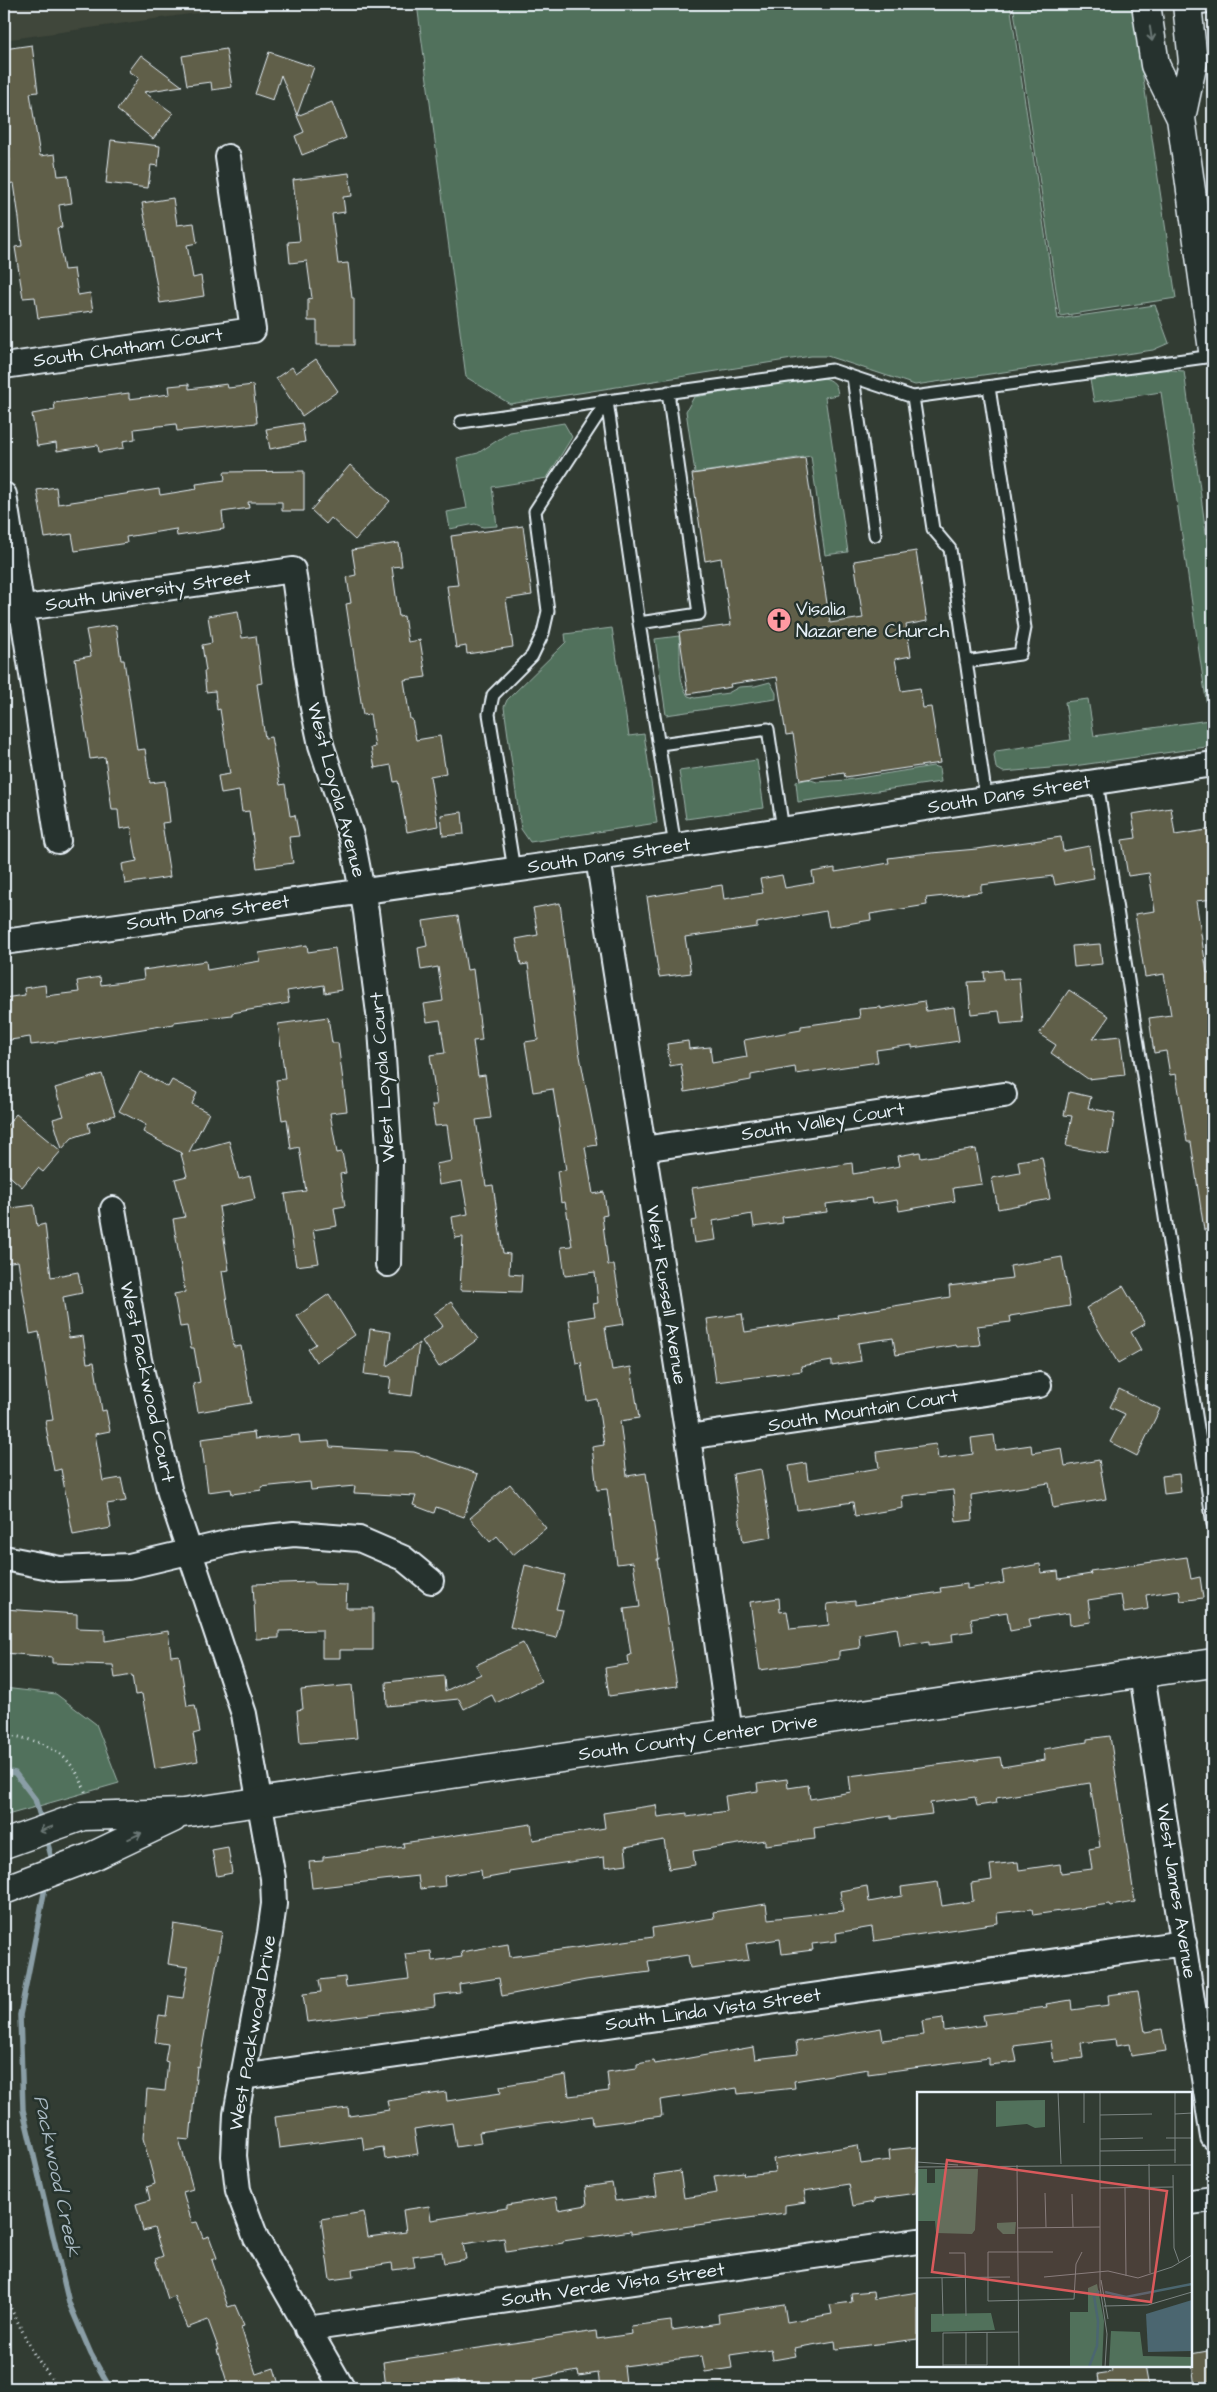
<svg xmlns="http://www.w3.org/2000/svg" width="1217" height="2392" font-family="'Architects Daughter',sans-serif">
<style>
.built{fill:#40463a}
.green{fill:#51715b;stroke:#9cb1aa}
.lines{fill:none;stroke-linecap:round;stroke-linejoin:round}
.stream{stroke:#8a9ea6;stroke-width:5.5}
.building{fill:#605e4a;stroke:#e8f1f8}
.lane-casing{stroke:#e8f1f8;stroke-width:15}
.street-casing{stroke:#e8f1f8;stroke-width:28}
.secondary-casing{stroke:#e8f1f8;stroke-width:31}
.primary-casing{stroke:#e8f1f8;stroke-width:31}
.path{stroke:#e8f1f8;stroke-width:3;stroke-dasharray:1 4;stroke-linecap:butt}
.lane{stroke:#26332d;stroke-width:11}
.street{stroke:#26332d;stroke-width:24}
.secondary{stroke:#26332d;stroke-width:28}
.primary{stroke:#26332d;stroke-width:28}
.oneway{stroke:#6a7674}
.labels{text-anchor:middle;dominant-baseline:central;stroke-width:5;stroke-linejoin:round;paint-order:stroke}
.street-label{font-size:19px;fill:#e8f1f8;stroke:#26332d}
.poi-label{font-size:19px;fill:#e8f1f8;stroke:#26332d;text-anchor:start}
.water-label{font-size:20px;font-style:italic;fill:#a9b9c2;stroke:#26332d}
.inset-river{fill:none;stroke:#4b6670;stroke-width:2.5}
.inset-road{fill:none;stroke:#7b8482;stroke-width:1}
.view{fill:#da5a5c;fill-opacity:0.15;stroke:#da5a5c;stroke-width:2.5}
.inset-edge{fill:none;stroke:#e8f1f8;stroke-width:2.5}
</style>
<rect width="100%" height="100%" fill="#323c33"/>
<filter id="ink" filterUnits="userSpaceOnUse"><feTurbulence type="fractalNoise" baseFrequency=".02" numOctaves="2"/><feDisplacementMap in="SourceGraphic" scale="10" xChannelSelector="R" yChannelSelector="G"/><feConvolveMatrix kernelMatrix="1 2 1 2 8 2 1 2 1" color-interpolation-filters="sRGB"/></filter>
<g filter="url(#ink)">
<path class="built" d="M4 4H240V7L4 40Z"/>
<path class="green" d="M417 4H1010L1058 319 1155 305 1169 343 1153 350 915 385 827 356H811L510 404 466 377Z
M1013 4H1132L1176 298 1060 316Z
M1156 369 1184 371 1213 585V746L1074 766 1003 772 996 768 994 755 996 751 1071 740 1065 702 1088 699 1094 736 1209 720 1161 392 1094 402 1090 380Z
M819 377C831 379 837 382 838 395L825 397 848 552 825 555 811 456 695 473 686 411 694 397Z
M564 423 572 437 547 478 492 487 497 526 483 527 475 524 450 529 447 512 467 508 457 458 478 453 510 432Z
M612 628 629 736 644 734 657 823 530 842 521 829 504 707 507 700 566 642 565 634Z
M679 636C682 655 676 678 688 696L695 698 728 693 739 687 755 686 770 682 776 693V699L666 715 655 639Z
M757 760 764 808 686 819 679 771Z
M933 766 939 768 941 782 798 802 796 782 808 779 817 782 847 780Z
M4 1688 56 1694 96 1724 119 1783 4 1816Z"/>
<g class="lines">
<path class="stream" d="M4 1771 15 1773 35 1799 42 1823
M46 1837 51 1856 50 1864
M46 1883 20 2015 23 2110 69 2303 91 2354 110 2388"/>
</g>
<path class="building" d="M32 45 38 92 30 93 40 156 55 154 58 176 68 175 72 203 59 205 62 227 57 228 64 270 74 269 78 295 90 293 93 311 38 318 35 297 23 298 15 247 22 246 19 218 14 183 5 184 4 174V162L10 161 4 124V49Z
M226 49 232 87 212 90 211 82 187 85 182 56Z
M269 52 314 67 297 115 281 75 273 100 255 94Z
M141 55 182 86 144 92 173 113 153 139 117 110 139 78 129 71Z
M332 102 346 138 302 155 295 136 304 132 297 116Z
M111 140 160 146 158 166 151 165 148 188 106 183Z
M349 173 352 196 343 197 345 212 332 214 338 264 348 263 352 298H354V345H317V321H308V299L312 298 307 261 290 263 288 242 300 241 293 180Z
M173 198 177 225 194 223 197 243 187 245 193 278 201 276 204 296 160 303 142 203Z
M316 359 338 391 302 416 276 378 292 367 296 373Z
M189 384V389L227 384 228 388 253 385 257 423 177 431 176 424 134 429 135 439 123 441 124 448 99 452 98 445 57 451 56 443 37 446 32 414 55 410 54 403 129 393V399L170 394 169 386Z
M302 423 305 442 270 449 266 429Z
M805 458 830 623 863 618 854 561 916 551 927 621 906 625 911 656 895 659 901 691 920 688 923 708 931 707 940 763 845 777 844 773 800 780 793 734 786 735 777 677 730 684 731 687 688 694 679 632 731 625 721 558 705 561 692 474Z
M350 465 390 501 355 540 331 518 326 524 311 510Z
M304 471V511H282V502H248L249 508 222 512 224 529 177 536 176 529 126 537 127 543 75 551 72 534 45 538 37 490 56 487 58 504 159 489 160 495 197 489 196 484 225 480 224 472Z
M523 526 532 595 506 599 513 647 467 654 466 646 456 648 447 586 458 585 451 536Z
M399 543 402 566 392 567 399 617 404 616 408 642 420 640 426 677 404 680 410 719H412L416 740 440 736 446 773 430 776 438 826 407 832 398 781 394 782 391 765 375 768 371 748 375 747 370 714 363 715 346 604 351 603 347 577 356 575 352 550Z
M238 611 242 638 256 636 262 683 257 684 265 738 271 737 280 785 285 784 290 816 295 815 299 836 289 837 293 863 257 868 249 811 242 812 239 791 221 794 218 776 230 774 220 709 217 710 215 691 206 692 204 671H206L202 645 212 643 208 616Z
M116 625 121 660H124L137 750 145 749 150 783 165 781 170 822 162 823 170 877 125 884 122 864 137 861 131 827 120 829 118 810H112L105 757 90 759 75 659 91 656 86 630Z
M1171 808 1175 835 1213 829V899L1196 901 1207 973 1213 972V1043L1206 1044 1213 1095V1229L1204 1230 1191 1142H1187L1176 1074 1170 1075 1166 1051 1154 1053 1149 1018 1171 1015 1164 974 1145 977 1135 914 1155 911 1149 873 1128 876 1122 840 1136 838 1132 814Z
M462 812 464 834 443 836 441 815Z
M1061 837 1063 851 1089 846 1094 878 1055 885 1053 876 981 885V892L926 898 927 905 870 914 871 920 829 927 826 911 757 923V927L685 937 691 973 659 977 647 897 722 885 724 899 763 893 760 879 782 875 785 888 814 883 812 872 835 868V872L889 863 888 858 920 854 977 849Z
M560 903 579 1051 597 1145 585 1147 593 1194 604 1192 607 1215 602 1216 608 1265H614L624 1324 605 1327 612 1370 631 1367 639 1418 620 1421 627 1476 646 1473 659 1559H657L677 1686 609 1696 605 1668 629 1664 628 1656 631 1655 624 1609 640 1607 633 1562 617 1564 607 1489 597 1490 592 1447 604 1445 597 1399 587 1401 581 1362 576 1363 569 1320 595 1316 593 1304 598 1303 595 1272 565 1276 561 1247 572 1246 567 1213 565 1202 561 1203 557 1171 566 1170 553 1089 533 1092 525 1042 538 1040 528 964 521 965 516 939 538 935 533 908Z
M458 916 467 970 473 969 482 1040 473 1041 478 1076 485 1075 491 1118 476 1120 486 1186 493 1185 503 1253 510 1254 509 1274 522 1275 521 1292 460 1290 463 1237 455 1238 452 1217 468 1214 462 1181 439 1185 436 1164 452 1161 447 1125 435 1126 432 1105H437L430 1055 445 1053 440 1020 427 1022 424 1004 443 1001 438 967 421 970 418 948 427 946 423 921Z
M1100 944 1102 964 1074 967 1072 946Z
M307 945 308 952 335 948 341 990 325 993 324 985 287 991 289 1003 232 1013V1015L174 1022V1024L73 1040 31 1045 30 1037 4 1041V998L25 995 24 988 45 985 46 996 79 992 77 981 100 977 101 985 144 979 143 970 206 961 207 970 260 961 259 953Z
M1002 970 1003 979 1019 978 1023 1022 1001 1024 999 1011 971 1014 968 982 985 981 984 972Z
M1069 990 1109 1016 1093 1039 1120 1036 1125 1075 1088 1079 1051 1053 1056 1045 1039 1034Z
M924 1001 926 1011 954 1007 959 1041 912 1048V1045L876 1050 878 1062 796 1074 795 1067 751 1075V1080L685 1092 681 1064 670 1066 667 1044 688 1041 689 1049 710 1047 712 1063 747 1057 744 1040 801 1030V1026L860 1018 859 1009 881 1007V1009Z
M328 1017 332 1043H338L347 1111 330 1113 337 1153 342 1152 346 1173 340 1174 345 1206 334 1208 337 1226 313 1230 319 1263 296 1266 285 1194 306 1191 299 1147 291 1149 287 1119 282 1120 276 1080 285 1079 278 1024Z
M140 1072 168 1087 172 1080 197 1093 192 1104 209 1113 189 1152 229 1141 239 1179 250 1176 255 1199 219 1207 229 1270 222 1271 234 1347 241 1346 251 1403 198 1412 193 1384 200 1382 194 1348H191L187 1326 180 1327 174 1294 185 1292 173 1219 185 1217 175 1179 187 1176 181 1154H183L143 1132 146 1125 119 1111Z
M102 1074 115 1115 88 1123 90 1132 72 1138 62 1149 53 1119 64 1116 55 1088Z
M1069 1092 1091 1097 1088 1108 1115 1113 1108 1154 1066 1146 1072 1116 1064 1115Z
M16 1114 61 1151 43 1172 38 1168 22 1187 4 1171V1129Z
M976 1149 982 1184 953 1188 955 1201 899 1211 897 1200 872 1204 871 1198 826 1204 827 1212 782 1217 783 1223 754 1227 752 1214 713 1221 716 1240 694 1243 691 1221 697 1220 692 1188 852 1163 853 1174 900 1166 898 1156 920 1152 921 1158Z
M1042 1157 1050 1199 998 1209 992 1178 1020 1173 1018 1161Z
M34 1205 37 1226 45 1224 51 1277 78 1272 82 1293 63 1297 69 1338 83 1336 87 1363 94 1362 102 1411 106 1410 110 1431 95 1434 103 1481 121 1478 126 1501 107 1504 111 1528 73 1535 61 1469 54 1471 45 1421 53 1420 39 1332 30 1334 18 1261 4 1263V1209Z
M1062 1257 1070 1306 1010 1316 1011 1322 977 1326 980 1345 957 1347 956 1345 896 1355 893 1338 858 1343 861 1361 832 1366V1361L801 1366 802 1371 716 1382 707 1319 742 1314 745 1332 839 1318 838 1315 950 1297 949 1286 1012 1278 1010 1266Z
M1123 1286 1145 1324 1131 1332 1141 1350 1118 1363 1086 1308Z
M329 1294 355 1335 316 1362 308 1349 316 1344 297 1316Z
M451 1302 478 1339 439 1367 422 1341 443 1326 434 1314Z
M370 1329 391 1332 387 1366 419 1343 412 1396 389 1393 391 1377 364 1374Z
M1119 1389 1160 1409 1137 1456 1110 1442 1125 1414 1110 1407Z
M254 1432 255 1439 299 1435 300 1443 329 1441 330 1447 414 1452 478 1474 464 1517 436 1507 434 1513 413 1505 416 1496 354 1493 355 1486 311 1490 310 1482 261 1487 262 1490 232 1494 231 1489 208 1492 201 1439Z
M994 1435 996 1450 1031 1445 1032 1453 1062 1448 1065 1466 1099 1460 1106 1499 1053 1508 1049 1483 971 1495 973 1520 956 1522 953 1490 902 1496 903 1508 855 1516 853 1502 797 1510 789 1466 806 1463 808 1480 879 1468 877 1452 897 1449 936 1444 938 1459 973 1454 971 1438Z
M761 1469 772 1537 743 1542 733 1474Z
M1179 1474 1181 1492 1164 1494 1162 1476Z
M510 1484 546 1528 513 1555 497 1536 490 1542 470 1518Z
M1187 1557 1191 1579 1200 1577 1203 1598 1181 1601 1179 1590 1146 1595 1148 1609 1124 1613 1121 1595 1088 1600 1091 1622 1070 1625 1069 1613 1029 1619 1031 1627 1010 1631 1007 1612 971 1618 973 1631 952 1634 953 1642 929 1645V1641L900 1646 897 1628 859 1634 860 1648 839 1651V1659L760 1670 750 1602 779 1598 780 1612 787 1611 790 1629 829 1625 827 1604 855 1601V1605L941 1592 940 1588 967 1584V1589L1004 1583 1002 1571 1040 1564 1041 1573 1058 1571 1059 1579 1091 1574 1090 1571Z
M525 1565 565 1575 556 1609 563 1610 556 1638 510 1627Z
M313 1582 314 1584 347 1585 346 1608H373V1650H340V1658H322V1630L279 1631V1638L256 1639 253 1584Z
M4 1609 77 1614V1628L105 1629V1641L168 1631 171 1656 179 1655 187 1706 195 1705 200 1732 193 1734 198 1761 155 1769 142 1694 135 1695 132 1675 115 1678 113 1665 52 1663V1657L4 1653Z
M523 1643 541 1681 496 1703 492 1695 464 1709 459 1699 387 1706 386 1682 444 1676 445 1691 481 1674 476 1665Z
M352 1685 357 1738 300 1743 297 1710 303 1709 301 1690Z
M1110 1736 1135 1902 1110 1906 1109 1904 1033 1915 1032 1909 997 1913 998 1923 874 1941 872 1927 836 1933 837 1941 812 1944 813 1950 782 1954 780 1939 746 1944 749 1960 690 1968 688 1955 648 1961 650 1972 586 1980 502 1996 499 1978 459 1984 460 1992 434 1995 435 2006 307 2022 303 1994 321 1992 319 1980 345 1977 346 1987 409 1979 405 1954 431 1951 432 1961 462 1957 461 1952 508 1944 510 1957 653 1937 652 1928 714 1918 713 1912 766 1904 768 1919 843 1911 840 1891 867 1886 869 1902 902 1896 901 1887 938 1882 942 1906 973 1901 971 1883 992 1880 990 1865 1018 1862 1019 1870 1060 1864 1061 1873 1092 1869 1089 1849 1100 1847 1090 1783 996 1798 997 1803 977 1806 975 1797 930 1803 932 1814 891 1819V1816L814 1828 815 1839 765 1845V1840L693 1851 695 1865 669 1869 664 1840 625 1847 627 1864 605 1867 604 1857 509 1871V1874L482 1879 481 1870 444 1876 445 1886 420 1889 418 1876 312 1888 309 1862 323 1861V1857L404 1847 403 1843 531 1824 533 1840 605 1828 603 1813 656 1805 658 1817 687 1813V1817L727 1811 725 1796 758 1791 757 1783 787 1779 788 1788 808 1785 810 1799 851 1792 849 1776 1000 1757 1002 1767 1045 1760 1044 1749 1087 1742V1739Z
M228 1847 232 1873 217 1876 212 1850Z
M174 1924 222 1932 199 2067 197 2066 190 2140 179 2139 193 2189 183 2192 192 2223 197 2222 203 2238 209 2236 217 2258 212 2260 228 2307 235 2305 244 2326 241 2327 256 2374 274 2368 280 2388H222L221 2384 227 2382 217 2350H219L208 2320 187 2328 174 2296 168 2299 155 2259 163 2256 154 2228 143 2231 136 2204 150 2200 147 2187 155 2184 143 2138 147 2089 165 2091 168 2062 165 2061 168 2044 155 2042 159 2015 166 2016 169 1996 183 1998 188 1967 168 1964Z
M1138 1991 1145 2032 1162 2029 1166 2051 1131 2056 1129 2044 1116 2046 1115 2039 1081 2043 1083 2058 1054 2062 1051 2041 1014 2046 1017 2062 989 2065V2058L868 2074V2069L794 2081 795 2088 738 2094 737 2088 660 2100 662 2116 593 2125 592 2116 479 2132 481 2143 456 2147 452 2123 414 2129 418 2154 385 2159 383 2147 364 2150 362 2137 279 2148 275 2117 348 2108 349 2116 389 2110 387 2101 446 2092 447 2101 501 2093 500 2086 566 2075 569 2096 609 2091 607 2072 637 2068V2064L654 2061 655 2064 753 2047 755 2059 798 2054 796 2042 881 2028 883 2040 924 2035 922 2021 943 2018 944 2031 985 2025 983 2015 1047 2007 1046 2004 1071 2000 1072 2010 1109 2005 1108 1995Z
M858 2145 861 2164 890 2160 889 2150 918 2147 916 2193 874 2199V2202L853 2206 849 2184 804 2191 806 2202 785 2205V2213L631 2234V2231L563 2241V2243L506 2252 504 2238 463 2244 466 2259 444 2263 442 2252 413 2256 415 2267 393 2270 392 2263 352 2269 353 2277 330 2280 321 2219 364 2212 368 2237 406 2232 403 2210 429 2206 431 2220 507 2208V2205L556 2197 558 2210 587 2205 585 2187 612 2183 615 2201 657 2196 654 2175 680 2171 684 2198 717 2193 714 2176 743 2172 744 2175 775 2172 773 2159Z
M873 2291 874 2299 918 2292V2339L836 2349 835 2341 794 2348 796 2356 773 2360 771 2349 730 2355 732 2368 705 2372 702 2356 624 2366 626 2383 600 2387 598 2373 579 2376 578 2371 533 2379 535 2388H474V2385L460 2387 458 2380 421 2386V2388H386L383 2362 596 2331 597 2339 632 2334 631 2326 671 2321 672 2330 719 2323 718 2314 784 2304 787 2322 832 2314 830 2305 852 2302 851 2293Z
M1213 2350V2388H1195L1191 2354Z
M1111 2366H1145L1149 2388H1100L1098 2374 1112 2372Z"/>
<g class="lines">
<defs>
<path id="lane" d="M1188 9 1213 6
M853 377 875 535
M913 397 1213 356
M461 422 607 401 639 623 675 846
M639 623 699 614 668 392
M966 662 1020 654 1025 628 989 387
M660 744 768 729 783 830
M1097 782 1213 1524
M514 870 489 714 493 695 532 656 543 633 548 611 535 511 607 401 832 370 913 397 933 529 950 549 986 799"/>
<path id="street" d="M4 366 253 330 228 157
M4 495 58 841
M4 611 293 570 312 703 321 745 352 839 366 912 381 1029 390 1161 388 1264
M598 858 688 1437 730 1733
M4 942 598 858 1213 764
M643 1149 1004 1095
M113 1209 139 1360 170 1493 244 1714 273 1878 274 1904 270 1933 236 2114 234 2156 238 2190 256 2238 342 2388
M688 1437 1039 1385
M4 1558 60 1569 129 1566 239 1540 294 1534 359 1539 403 1558 431 1581
M1142 1674 1213 2137
M242 2077 1184 1943
M1191 2202 1213 2199
M307 2329 918 2241"/>
<path id="secondary" d="M4 1844 83 1816 183 1813 1213 1663
M4 1890 91 1857 173 1818"/>
<path id="primary" d="M1146 4 1155 65 1181 118 1213 350
M1181 118 1193 62 1187 4"/>
</defs>
<use href="#lane" class="lane-casing"/>
<use href="#street" class="street-casing"/>
<use href="#secondary" class="secondary-casing"/>
<use href="#primary" class="primary-casing"/>
<path class="path" d="M4 1734C44 1741 73 1752 86 1794
M4 2295 34 2354 58 2388"/>
<use href="#lane" class="lane"/>
<use href="#street" class="street"/>
<use href="#secondary" class="secondary"/>
<use href="#primary" class="primary"/>
</g>
<defs><path id="oneway-shaft" d="M-6 0H5M1.5-3L5.5 0L1.5 3" fill="none" stroke-width="1.6" stroke-linecap="round" stroke-linejoin="round" transform="scale(1.25)"/></defs>
<g class="oneway">
<use href="#oneway-shaft" transform="translate(1151 34) rotate(81)"/>
<use href="#oneway-shaft" transform="translate(46 1829) rotate(160)"/>
<use href="#oneway-shaft" transform="translate(135 1836) rotate(-25)"/>
</g>
</g>
<defs>
<symbol id="church-disc" viewBox="-11 -11 22 22"><circle r="9.5" fill="#ff9aa2" stroke="#26332d"/><path d="M-1.2-6h2.4v3.5h3.3v2.4h-3.3V6h-2.4V-.1h-3.3v-2.4h3.3Z" fill="#111"/></symbol>
</defs>
<g fill-rule="evenodd">
<use href="#church-disc" x="765" y="606" width="28" height="28"/>
</g>
<g class="labels">
<g class="street-label">
<text transform="translate(128 348) rotate(-8)">South Chatham Court</text>
<text transform="translate(148 591) rotate(-8)">South University Street</text>
<text transform="translate(336 790) rotate(75)">West Loyola Avenue</text>
<text transform="translate(1009 795) rotate(-9)">South Dans Street</text>
<text transform="translate(609 856) rotate(-8)">South Dans Street</text>
<text transform="translate(208 913) rotate(-8)">South Dans Street</text>
<text transform="translate(383 1077) rotate(-94)">West Loyola Court</text>
<text transform="translate(823 1122) rotate(-9)">South Valley Court</text>
<text transform="translate(666 1295) rotate(81)">West Russell Avenue</text>
<text transform="translate(147 1382) rotate(78)">West Packwood Court</text>
<text transform="translate(863 1411) rotate(-9)">South Mountain Court</text>
<text transform="translate(698 1738) rotate(-8)">South County Center Drive</text>
<text transform="translate(1176 1891) rotate(81)">West James Avenue</text>
<text transform="translate(713 2010) rotate(-8)">South Linda Vista Street</text>
<text transform="translate(253 2033) rotate(-80)">West Packwood Drive</text>
<text transform="translate(613 2285) rotate(-8)">South Verde Vista Street</text>
</g>
<g class="poi-label">
<text x="796" y="609">Visalia<tspan x="796" dy="22">Nazarene Church</tspan></text>
</g>
<g class="water-label">
<text transform="translate(57 2176) rotate(78)">Packwood Creek</text>
</g>
</g>
<g transform="translate(917 2092)">
<rect width="275" height="275" fill="#323c33"/>
<path d="M128 8V35L118 36 110 32 79 35V9ZM0 77H10V91H18V77H61L58 138 55 142 19 141 18 129H0ZM99 130 98 142H86L80 136V131ZM180 192 187 229 185 275H153V220H171V196ZM74 221 78 238 14 240V222ZM194 239 223 240 226 264 275 265V275H192Z" fill="#51715b"/>
<path d="M275 208V259L231 260 229 222Z" fill="#4b6670"/>
<path class="inset-river" d="M188 200 209 205 275 192M172 275 180 254 181 229 177 204 182 199"/>
<path class="inset-road" d="M141 0 144 72M167 0V31M183 0V195L190 242 188 275M258 0V71M258 22 275 21M183 23 235 22M249 46H275M183 47 226 46M183 59 259 58M0 70 41 73M232 72 233 181M100 73 102 275M0 75 275 73M256 83 257 156 262 170M183 96 256 95M208 96 209 184M128 101 129 135M155 102 156 135M101 136 183 135M136 160H71V209L157 207 159 172 165 160M32 161H48L49 224M127 185 191 179 221 186 255 175 275 163M0 186 93 185M25 186 26 224M184 188 191 227M187 214 231 213 275 200M49 240V273M26 273H70V240M26 275V241L102 240"/>
<path class="view" d="M30 68 250 99 234 210 15 180Z"/>
<rect width="275" height="275" class="inset-edge"/>
</g>
<rect width="1217" height="2392" fill="none" stroke="#26332d" stroke-width="20"/>
<rect x="10" y="10" width="1197" height="2372" fill="none" stroke="#e8f1f8" stroke-width="2" filter="url(#ink)"/>
</svg>
